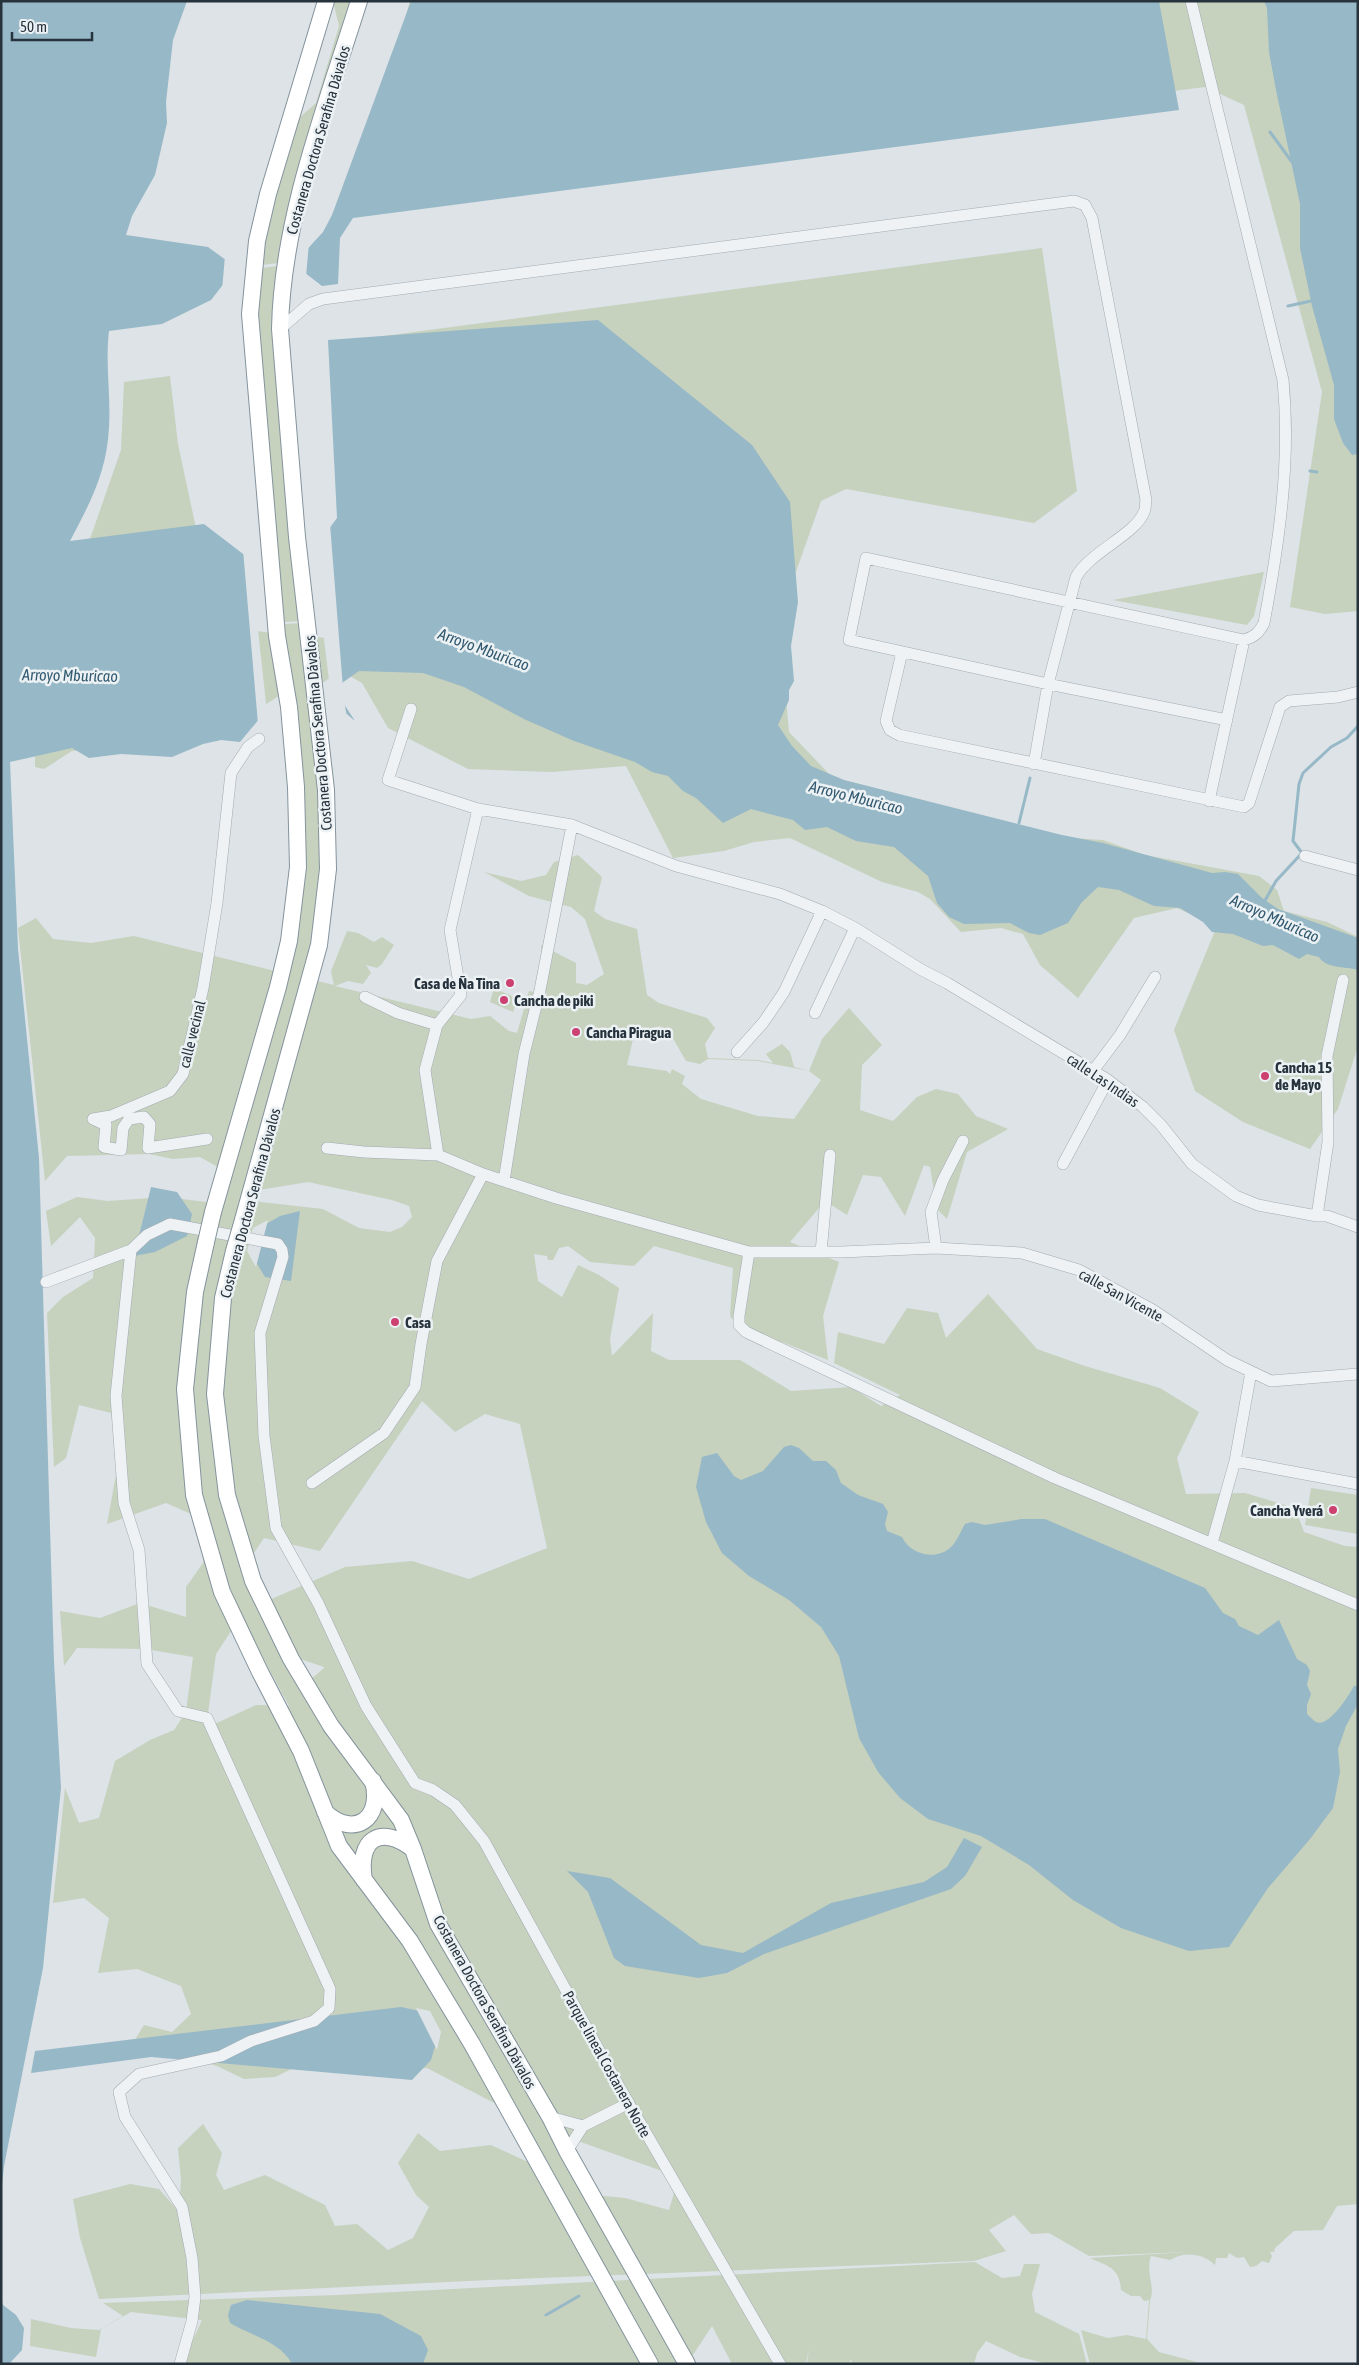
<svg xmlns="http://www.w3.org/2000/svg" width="1359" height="2365" font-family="'Asap Condensed',sans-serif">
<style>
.green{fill:#c6d1be;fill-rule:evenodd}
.water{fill:#97b8c7}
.pier{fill:#dde3e7}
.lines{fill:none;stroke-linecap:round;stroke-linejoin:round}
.stream{stroke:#97b8c7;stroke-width:3}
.minor-casing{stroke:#a2abb1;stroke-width:12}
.highway-casing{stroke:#84939d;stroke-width:18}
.minor{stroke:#eff2f5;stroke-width:11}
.highway{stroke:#fff;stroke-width:16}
.highway-bridge-casing{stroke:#84939d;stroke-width:18;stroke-linecap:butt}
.highway-bridge{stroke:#fff;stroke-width:16}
.poi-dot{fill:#cd4170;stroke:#ecf1f4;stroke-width:2}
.labels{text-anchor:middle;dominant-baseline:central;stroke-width:5;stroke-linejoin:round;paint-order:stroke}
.street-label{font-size:15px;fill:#26333d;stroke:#ecf1f4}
.poi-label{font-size:15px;font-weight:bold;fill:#26333d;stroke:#ecf1f4;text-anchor:start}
.water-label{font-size:16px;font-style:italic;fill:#315970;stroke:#ecf1f4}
</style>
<rect width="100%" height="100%" fill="#dde3e7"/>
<path class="green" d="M333 1H353L279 263 261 265 266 228 299 118 316 103 339 26Z
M410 1H1358V611L1325 614 1290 607 1322 392 1244 105 1205 87 406 187 357 195Z
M1042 248 1077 491 1034 523 846 489 821 501 792 583 339 342Z
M278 266 274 361 303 621 284 622 256 324 261 268Z
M170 376 178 444 197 533 255 631 285 634 284 624 303 623 305 636 337 639 776 588 789 732 832 777 1055 837 1103 840 1145 855 1259 876 1277 890 1284 911 1327 922 1358 937V1046L1338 1109 1310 1149 1243 1122 1195 1091 1174 1030 1217 926 1177 908 1134 918 1078 998 1040 965 1023 934 1001 928 961 932 930 899 918 892 882 882 790 838 754 842 724 851 673 858 626 766 552 772 468 769 388 728 362 683 341 671 319 685 321 814 319 899 305 978 334 985 331 971 347 931 358 933 374 942 382 937 394 945 382 964 377 968 366 965 371 973 363 984 348 981 335 986 471 1019 490 1016 509 1031 517 1033 529 991 547 995 542 976 541 945 576 963V983L587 985 604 974 585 919 571 907 529 896 484 872 521 881 546 875 554 862 578 855 602 877 594 911 605 919 637 929 647 995 659 1003 707 1018 715 1028 705 1044 708 1058 758 1060 773 1063 766 1054 782 1044 790 1052 794 1067 809 1071 822 1039 849 1008 882 1045 862 1065 860 1110 893 1121 917 1097 936 1089 958 1094 976 1116 1008 1129 967 1152 947 1219 937 1209 930 1167 924 1165 905 1216 881 1177 863 1175 847 1215 825 1201 790 1242 839 1262 823 1316 828 1360 782 1342 750 1340 730 1316 733 1268 654 1246 634 1266 590 1262 568 1246 559 1248 553 1260H548L547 1256 534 1254 538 1281 562 1297 578 1265 599 1275 619 1288 610 1339 612 1356 653 1313 651 1351 669 1360H740L791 1391 851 1387 881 1406 900 1395 834 1363 838 1332 884 1344 907 1308 938 1313 946 1338 988 1294 1037 1349 1085 1366 1160 1388 1199 1412 1177 1458 1186 1494 1245 1493 1295 1508 1304 1532 1345 1546 1358 1547V2204L1337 2206 1323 2230 1294 2231 1275 2248 1274 2252H1270L1272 2256 1269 2263 1262 2261 1256 2266 1250 2267 1244 2257 1237 2258 1229 2253 1227 2258H1216L1215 2265C1204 2253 1183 2251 1170 2260L1151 2256C1145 2273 1156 2287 1150 2300L1147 2339 1159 2352 1204 2364H1090L1081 2330 1108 2338 1127 2335 1146 2339 1149 2300 1144 2301 1140 2296H1131L1121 2290C1120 2268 1108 2266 1090 2258L1187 2252 1089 2256 1049 2233 1031 2234 1014 2215 989 2230 1006 2251 974 2261 489 2280 99 2299 80 2238 73 2199 130 2184 159 2189 179 2212 181 2180 178 2148 203 2124 222 2153 216 2175 224 2190 265 2175 325 2205 335 2226 357 2224 388 2250 413 2238 429 2207 416 2195 398 2163 418 2133 440 2151 491 2145 528 2162 558 2187 519 2116 427 2068 366 2075 312 2059 275 2077 244 2079 217 2066 174 2054 130 2048 144 2025 172 2032 191 2014 181 1986 137 1969 98 1973 109 1918 84 1898 53 1903 65 1788 79 1823 99 1818 115 1761 150 1740 174 1730 186 1712 193 1657 145 1649 77 1648 64 1666 60 1611 100 1618 140 1603 186 1617V1587L203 1563 210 1530 207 1521 166 1503 107 1524 119 1458 111 1413 79 1405 66 1458 54 1467 47 1313 63 1297 93 1278 95 1238 80 1217 51 1246 46 1211 77 1197 108 1201 165 1197 215 1203 224 1202 232 1175 200 1157 173 1159 149 1154 67 1156 45 1181 18 928 36 918 53 939 91 943 134 936 287 974 295 943 285 692 260 708 143 745 72 751 44 769 35 767 36 694 121 450 124 382ZM660 1026 674 1040 686 1061 700 1064 708 1059 758 1061 809 1071 821 1080 794 1119 758 1116 701 1099 682 1084 685 1076 672 1069 670 1074 667 1071 627 1065 634 1035ZM308 1182 392 1200 409 1206 412 1217 402 1227 390 1232 359 1228 323 1209 244 1200 259 1190ZM422 1401 455 1432 485 1414 520 1424 547 1548 469 1579 412 1561 345 1567 267 1601 266 1627 241 1572 264 1538 320 1551ZM237 1622 249 1633 289 1706 256 1705 206 1728 216 1654ZM280 1652 324 1667V1668L304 1685 302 1693ZM547 2130 662 2171 674 2193 669 2210 625 2198 583 2194Z
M1264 572 1254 616 1247 625 1113 600Z
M494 988 518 999 513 1012 490 1002Z
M1311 1488 1358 1495V1534L1305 1525Z
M975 2262 1002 2278 1020 2276 1024 2264H1040L1032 2294 1035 2312 1079 2334 1087 2364H1048L1020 2357 986 2341 977 2353 974 2364H852L851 2359 849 2364H807L809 2348 806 2364H732L712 2326 687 2364H182L202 2320 131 2312 101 2329 96 2357 30 2346 31 2319 71 2328 99 2330 123 2316 103 2303 338 2295Z"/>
<path class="water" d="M1 1H187L173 40 166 102 167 123 155 175 132 216 126 235 208 247 230 263 229 277 211 300 162 324 109 331C105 365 111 395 109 427 107 472 90 503 70 541L204 524 247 557 265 712 240 742 221 740 203 744 172 757 121 754 89 758 72 748 10 762 18 949 39 1158 54 1662 61 1788 43 1968 4 2166 1 2196Z
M411 1H1159L1179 110 353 218 340 238 338 284 322 286 300 269 301 256 323 232 332 215Z
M1264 1H1358V454L1352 455 1343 443 1334 419V385L1312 306 1300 248V204L1276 90 1269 52 1267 8Z
M598 320 752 445 790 502 798 602 791 646 794 681 789 690V700L778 725 792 746 811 766 844 780 1062 835 1103 843 1212 873 1225 872 1238 874 1262 898 1278 909 1358 938V970C1345 966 1326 969 1319 957L1307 954 1299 959 1273 945 1263 946 1233 934 1212 932 1203 922 1180 908 1154 906 1119 890 1098 887 1082 902 1068 923 1040 935 1029 933 1010 923 964 924 949 917 937 903 928 876 894 847 856 841 827 827 805 830 793 820 751 809 723 823 696 798 683 791 668 776 652 772 635 762 574 741 524 719 464 687 423 673 359 671 342 683V701L355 721 335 704 315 548 337 518 328 340Z
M151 1187 177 1192 192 1214 187 1236 155 1252 134 1256Z
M300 1211 291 1281 265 1277 250 1252 256 1230 280 1216Z
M791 1445 799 1448 813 1461H826L836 1470 841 1483 858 1495 883 1504 888 1512 885 1524 887 1531 902 1537C910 1554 935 1561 950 1548 956 1543 961 1531 965 1524L972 1522 985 1525 1022 1519H1045L1205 1588 1223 1613 1235 1619 1239 1626 1258 1635 1279 1620 1297 1659 1307 1665 1310 1671 1307 1685 1311 1694 1307 1705V1714C1309 1716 1313 1720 1316 1722 1329 1728 1349 1695 1354 1686H1358V1704L1346 1726 1338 1749 1340 1772 1333 1808 1310 1839 1268 1888 1229 1947 1189 1951 1121 1928 1073 1900 1029 1865 981 1836 928 1819 900 1798 878 1772 859 1738 839 1656 821 1627 789 1600 749 1576 722 1553 706 1522 696 1487 702 1457 717 1453 734 1476 741 1480 763 1471 784 1447Z
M964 1838 982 1847 965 1876 951 1889 764 1954 727 1973 699 1978 625 1966 614 1958 588 1892 567 1871 610 1878 701 1945 743 1953 831 1903 924 1882 947 1867Z
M401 2007 429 2013 439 2033 431 2060 412 2080 151 2057 31 2073 35 2051Z
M1 2299 3 2305 16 2315 24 2328 22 2350 9 2364H1Z
M247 2300 380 2314 421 2336 428 2350 423 2364H292C281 2342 250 2335 230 2323L228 2315 231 2305Z"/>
<path class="pier" d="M309 243 306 277 297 269 298 255Z
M225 256 232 262V277L222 290Z
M330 524 344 701 347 717 332 705 313 549Z
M243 550 250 557 267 712 258 724Z
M268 1220 256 1267 247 1251 253 1228Z
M416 2008 430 2011 441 2032 437 2050Z"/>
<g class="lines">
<path class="stream" d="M1270 132 1292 162
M1288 306 1311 301
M1310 471 1317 472
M1019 823 1030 778
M1263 904 1276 881 1302 853 1293 841 1299 784 1303 773 1331 747 1347 738 1358 726
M546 2315 579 2296"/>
<defs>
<path id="minor" d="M1191 1 1283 380C1291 461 1279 543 1264 623 1259 633 1254 637 1244 640L866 558 849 640 1048 684 1227 720
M280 329 309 304 323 299 1074 201 1085 205 1092 218 1146 500C1145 504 1146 509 1144 512 1136 534 1090 552 1076 577L1048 684 1034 764
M902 652 886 721 890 730 899 735 1244 807 1249 803 1280 707 1289 701 1338 697 1358 692
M411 709 388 780 478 809 572 825 676 866 780 894 822 911 855 928 920 969 947 983 1108 1080 1143 1107 1161 1125 1192 1164 1236 1196 1258 1205 1317 1216H1327L1358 1227
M1209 801 1244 640
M1305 856 1358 870
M365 997 398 1013 437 1025
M815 1013 855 928
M737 1052 763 1023 784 992 822 911
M1093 1071 1120 1035 1155 977
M207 1139 148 1148 150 1124 144 1117 129 1119 123 1128 121 1150 104 1147 106 1125 93 1119 111 1116 170 1091 183 1074 203 988 217 903 231 773 248 747 259 739
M327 1148 364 1152 438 1155 483 1174 556 1198 749 1252H841L936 1248 1022 1253 1079 1270 1153 1310 1227 1360 1271 1381 1358 1374
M438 1155 425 1070 437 1025 461 995 450 930 478 809
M1063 1164 1108 1080
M504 1181 524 1054 540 990 572 825
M1317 1216 1328 1142 1327 1056 1343 980
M936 1248 931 1212 943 1180 963 1141
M131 1250 116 1396 124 1503 139 1550 147 1664 178 1711 207 1718 330 1989 329 2008 314 2021 251 2041 221 2056 139 2074 119 2092 125 2117 182 2207 192 2258 195 2297 192 2321 180 2364
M749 1252 739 1316V1325L746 1332 1055 1478 1358 1605
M821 1252 830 1155
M46 1282 131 1250 147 1235 170 1224 278 1244 282 1250 283 1257 260 1333 264 1436 276 1528 318 1603 366 1706 415 1783 433 1790 455 1805 484 1841 617 2083 780 2364
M1235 1461 1358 1484
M312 1483 384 1433 415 1387 421 1344 437 1261 483 1174
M1212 1543 1235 1461 1251 1372
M550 2117 583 2126
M567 2151 583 2126 629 2103"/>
<path id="highway" d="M213 1212 278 987 289 941 298 867 296 787 289 707 277 636 250 314 257 241 268 194 326 1
M243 1220 319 945 328 869 326 790 297 537 280 329C282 219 326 106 359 1
M206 1242 195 1292 185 1389 194 1495 222 1592 260 1672 301 1751 339 1846 410 1941 472 2044 650 2364
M234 1251 223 1298 215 1394 227 1495 253 1581 291 1659 331 1726 401 1820 413 1849 438 1924 550 2117 567 2151 687 2364
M325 1812C354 1839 383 1819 373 1781
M364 1880C357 1839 380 1824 413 1849"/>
</defs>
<use href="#minor" class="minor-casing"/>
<use href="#highway" class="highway-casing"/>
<use href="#minor" class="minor"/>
<use href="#highway" class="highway"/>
<defs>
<path id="highway-bridge" d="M206 1242 213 1212
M234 1251 243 1220"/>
</defs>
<use href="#highway-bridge" class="highway-bridge-casing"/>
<use href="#highway-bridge" class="highway-bridge"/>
</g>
<g class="poi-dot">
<circle cx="510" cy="983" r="5"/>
<circle cx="504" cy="1000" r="5"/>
<circle cx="576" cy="1032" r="5"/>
<circle cx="1265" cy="1076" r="5"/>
<circle cx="395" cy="1322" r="5"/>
<circle cx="1333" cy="1510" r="5"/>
</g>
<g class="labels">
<g class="street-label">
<text transform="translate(318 140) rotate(-74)">Costanera Doctora Serafina Dávalos</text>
<text transform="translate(318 733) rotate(-95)">Costanera Doctora Serafina Dávalos</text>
<text transform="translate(192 1034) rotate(-76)">calle vecinal</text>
<text transform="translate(1103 1080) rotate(34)">calle Las Indias</text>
<text transform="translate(250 1203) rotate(-75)">Costanera Doctora Serafina Dávalos</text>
<text transform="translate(1121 1295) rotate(29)">calle San Vicente</text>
<text transform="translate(485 2002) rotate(61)">Costanera Doctora Serafina Dávalos</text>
<text transform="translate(607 2064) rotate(61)">Parque lineal Costanera Norte</text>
</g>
<g class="poi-label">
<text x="500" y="983" text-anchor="end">Casa de Ña Tina</text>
<text x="514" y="1000">Cancha de piki</text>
<text x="586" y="1032">Cancha Piragua</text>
<text x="1275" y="1067">Cancha 15<tspan x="1275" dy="17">de Mayo</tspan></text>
<text x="405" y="1322">Casa</text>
<text x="1323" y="1510" text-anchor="end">Cancha Yverá</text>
</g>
<g class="water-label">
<text transform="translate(484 649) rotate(20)">Arroyo Mburicao</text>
<text transform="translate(70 675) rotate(1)">Arroyo Mburicao</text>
<text transform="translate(856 797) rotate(14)">Arroyo Mburicao</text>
<text transform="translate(1275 918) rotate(24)">Arroyo Mburicao</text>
</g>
</g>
<rect width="1359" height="2365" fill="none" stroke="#26333d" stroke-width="5"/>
<path d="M12 32v8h80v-8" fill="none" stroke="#26333d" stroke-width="2.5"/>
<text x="20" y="32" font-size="15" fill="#26333d" stroke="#ecf1f4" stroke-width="4" paint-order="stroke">50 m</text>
</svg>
